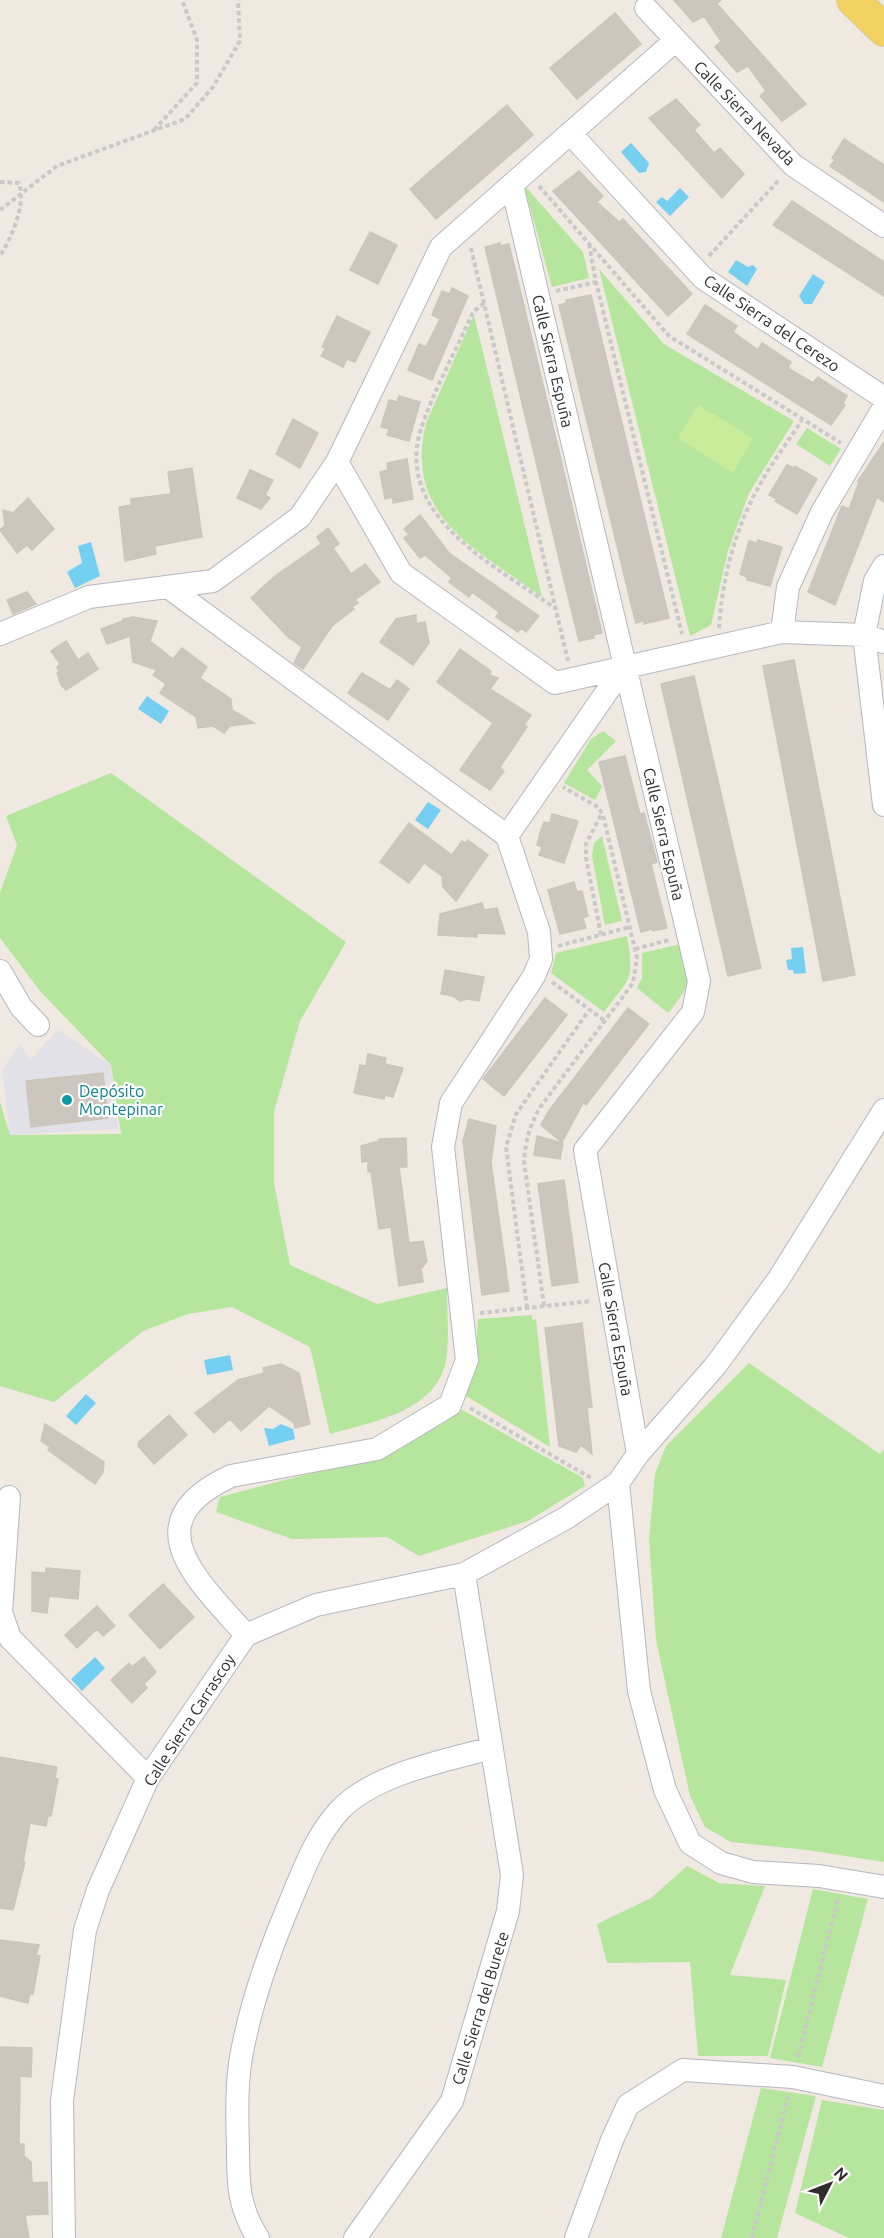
<svg xmlns="http://www.w3.org/2000/svg" width="884" height="2238" font-family="Ubuntu,sans-serif">
<style>
.industrial{fill:#e3e1e8}
.green{fill:#b6e59e}
.pitch{fill:#c9ec9a}
.water{fill:#75cff0}
.building{fill:#cbc7bf;stroke:#cbc5ba;stroke-width:1.5}
.lines{fill:none;stroke-linecap:round;stroke-linejoin:round}
.minor-casing{stroke:#b4b7c1;stroke-width:24}
.primary-casing{stroke:#c9c9c9;stroke-width:34}
.path{stroke:#c9c9c9;stroke-width:4;stroke-dasharray:4.5 3;stroke-linecap:butt}
.minor{stroke:#fff;stroke-width:22}
.primary{stroke:#f2d163;stroke-width:33}
.culture-dot{fill:#0f9aa8;stroke:#fff;stroke-width:2}
.labels{text-anchor:middle;dominant-baseline:central;stroke-width:4.5;stroke-linejoin:round;paint-order:stroke}
.street-label{font-size:16px;fill:#2e2e2e;stroke:#fff}
.culture-label{font-size:16px;fill:#0d838f;stroke:#fff;text-anchor:start}
</style>
<rect width="100%" height="100%" fill="#efe9e1"/>
<path class="industrial" d="M58 1030 111 1065 118 1129 10 1135 2 1071 19 1045 31 1059Z"/>
<path class="green" d="M524 185 583 252 589 278 552 287Z
M599 269 664 344 794 421 749 493 728 551 711 625 690 636Z
M474 315 542 597C477 549 403 517 426 423Z
M807 428 841 449 830 466 796 444Z
M603 731 616 741 587 770 602 786 595 800 564 783 591 739Z
M111 773 346 942 300 1021 274 1112V1183L290 1265 377 1304 447 1288C447 1310 449 1332 447 1353 442 1411 375 1421 330 1434L310 1347 232 1307 188 1314 143 1331 54 1402 0 1386V1102L10 1135 121 1134 111 1065 40 991 0 938V893L17 845 6 816Z
M602 836 622 921 605 925 592 856 594 843Z
M627 936C635 981 630 977 604 1012L551 973 556 953Z
M681 944C691 980 692 984 668 1013L637 988 642 978V953Z
M532 1315V1320L536 1319 550 1447 461 1393 476 1352 478 1319Z
M749 1363 880 1454 884 1449V1862L807 1850 731 1842 705 1827 690 1796 656 1640 649 1539 655 1474 666 1446Z
M459 1408 583 1478 585 1486 528 1521 419 1556 387 1537 292 1539 216 1512 220 1497 392 1452Z
M687 1866 719 1883 765 1886 730 1975 786 1980 768 2056H698L690 1962 607 1963 597 1924 651 1898Z
M813 1889 868 1899 822 2067 770 2058Z
M761 2088 816 2096 777 2238H721Z
M822 2100 884 2110V2238H849L795 2213Z"/>
<path class="pitch" d="M698 405 753 438 733 473 678 438Z"/>
<path class="water" d="M631 143 649 163 646 172 639 173 621 152Z
M680 188 689 197 670 216 656 202 662 197 667 201Z
M736 260 748 267 753 265 757 269 747 286 728 272Z
M813 274 825 282 812 304H804L799 296Z
M91 542 100 576 75 588 67 572 82 563 78 546Z
M147 696 169 711 161 724 138 709Z
M428 802 441 810 428 829 415 820Z
M803 947 806 973 794 974 793 970H788L786 960 792 959 791 948Z
M230 1355 233 1370 207 1375 204 1360Z
M86 1394 96 1403 76 1425 66 1416Z
M281 1424 293 1429 295 1439 269 1446 264 1428 273 1429Z
M95 1657 105 1668 82 1691 71 1679Z"/>
<path class="building" d="M674 0H721L717 4 806 104 782 121 760 96 766 91 748 66 737 72 715 47 721 41 704 16 693 22Z
M615 13 641 44 577 99 550 68Z
M676 99 700 125 694 130 714 153 720 148 744 174 722 198 649 118Z
M507 105 533 135 436 219 410 189Z
M844 139 884 165V202L830 166 835 160 832 158Z
M579 171 603 196 597 202 619 222 623 219 692 294 668 316 553 191Z
M792 201 884 262V296L773 225Z
M370 232 397 245 378 284 350 270Z
M500 243V246L509 244 547 401 602 633 593 635 594 638 579 641 565 584 485 247Z
M452 288 468 296 432 380 408 370 419 344 426 347 440 319 432 315 442 291 450 294Z
M591 295 669 618 644 624V621L636 623 633 612 559 305 567 303 566 300Z
M705 305 737 326 733 332 758 350 762 343 791 362 788 368 813 383 818 377 847 396 843 403 845 405 831 425 687 334Z
M337 316 370 332 355 362 347 359 343 367 321 356 326 348 322 347Z
M399 396 420 402 409 441 387 435 389 429 381 427 389 400 397 402Z
M293 419 318 433 300 468 276 454Z
M884 442V502L877 497 835 605 808 592 842 506 849 509 859 482 858 481Z
M407 459 413 499 393 503V497L385 499 380 472 388 470 387 463Z
M787 465 794 468 795 466 817 479 797 514 775 501 777 499 769 495Z
M192 468 202 537 155 546 156 554 125 561 119 507 131 505V499L171 494 168 472Z
M250 470 273 480 265 495 270 498 261 509 237 498Z
M28 498 54 529 32 550 27 545 17 553 0 530 5 525 3 510 13 513Z
M420 515 449 553 539 616 526 632 521 628 518 632 496 617 499 612 472 592 469 597 449 582 452 578 425 555 420 558 404 538 409 534 404 529Z
M328 528 339 544 333 548 351 574 365 564 380 582 355 600 358 603 352 607 354 609 332 626 303 669 294 663 302 647 288 637 251 598 275 576 321 544 317 537Z
M758 540 782 547 770 586 747 580V577L740 574 749 541 757 543Z
M27 592 36 604 13 614 7 600Z
M416 615V624L425 622 429 643 413 665 380 642 396 619Z
M133 617 157 621 150 641 173 659 182 648 207 667 200 678 231 699 232 710 254 723 230 726 224 733 213 726 198 728 196 717 160 693 166 684 153 675 157 670 133 662 130 636 107 644 101 629 123 621V619Z
M66 641 78 660 88 653 98 669 66 690 61 685 57 673 59 672 57 667 60 664 51 651Z
M460 649 491 671 490 675 498 678 490 689 531 715 524 725 527 727 500 767 504 771 490 790 460 770 493 723 437 682Z
M794 660 855 975 823 981 763 666Z
M362 673 390 690 397 680 409 689 388 720 348 693Z
M694 676 761 968 728 976 661 684Z
M625 756 640 814 644 813 657 862 651 864 667 928 653 931 652 929 641 932 599 762Z
M552 814 578 821 564 863 539 855 542 847 537 845 540 833 544 822 550 823Z
M409 823 452 855 462 841 466 843 468 840 488 855 456 901 443 887 442 876 424 863 409 883 380 862Z
M574 882 577 892 582 891 588 916 583 918 586 928 560 934 548 890Z
M482 903 484 910 497 908 505 934 477 933V937L438 935 440 914Z
M445 970 484 977 479 1001 467 999 460 1001 453 996 441 994Z
M545 998 567 1015 504 1096 483 1079Z
M628 1008 649 1024 586 1105 583 1103 562 1142 541 1125 548 1112Z
M368 1054 386 1058 385 1064 403 1068 393 1097 385 1095 384 1099 354 1093 360 1065 366 1066Z
M103 1073 108 1118 31 1127 26 1081Z
M469 1119 496 1126 491 1162 509 1291 482 1295 463 1141Z
M537 1136 563 1143 560 1159 534 1155Z
M406 1138 407 1167H399L409 1243 423 1241 427 1261 421 1269 423 1282 399 1286 391 1227 379 1229 371 1172H368V1161L362 1162 361 1146 379 1141V1139Z
M564 1180 578 1282 552 1286 538 1184Z
M582 1323 592 1407H587L592 1454 581 1445 576 1452 559 1446 545 1328Z
M281 1364 299 1373 310 1424 295 1428 294 1423 269 1406 241 1431 230 1419 214 1433 195 1413 238 1380 264 1373 263 1368Z
M169 1415 187 1435 154 1464 138 1446 139 1442Z
M45 1424 104 1462 103 1472 95 1484 48 1450 50 1447 41 1441Z
M46 1568 80 1571 78 1599 49 1596 47 1613 32 1611V1572L46 1573Z
M163 1584 194 1617 160 1649 129 1615Z
M97 1606 115 1626 103 1636 97 1629 77 1648 65 1635Z
M144 1657 156 1672 144 1684 147 1688 132 1703 111 1680 129 1663 132 1667Z
M0 1757 57 1767 55 1778 58 1779 51 1816H48L46 1826 30 1823 23 1862H25L13 1910 0 1908Z
M0 1940 39 1945 36 1955 40 1956 33 1994 30 1993 28 2003 0 1996Z
M0 2047 32 2048 31 2077 20 2076 19 2144H24V2156L31 2162 32 2183 47 2182 48 2214 25 2215 29 2238H0Z"/>
<g class="lines">
<defs>
<path id="minor" d="M646 8 793 165 884 226
M570 133 703 278 884 398
M512 185 699 981 693 1012 585 1150 638 1454
M337 462 401 573 555 683 782 632 864 635 884 642
M884 566 875 581 864 635 884 805
M168 587 507 836 539 932 541 959 534 976 451 1103 443 1147 467 1360 450 1405 377 1449 231 1476C130 1523 200 1582 246 1635
M782 632 788 587 822 512 884 407
M0 634 89 597 213 581 300 517 337 462 441 247 676 40
M507 836 624 667
M0 971 21 1007 38 1025
M618 1483 639 1691 665 1790 690 1843 721 1863 753 1872 819 1876 884 1887
M9 1497 1 1612 10 1638 148 1778
M64 2238 62 2100 85 1930 98 1890 148 1778 246 1635 316 1605 464 1574 566 1518 618 1483 638 1454 716 1365 778 1280 884 1110
M258 2238C238 2207 238 2182 238 2147 237 2114 236 2078 243 2047 253 1996 271 1947 291 1900 304 1869 315 1838 338 1812 372 1774 444 1761 492 1748
M355 2238 452 2101 508 1911 512 1875 464 1574
M576 2238 612 2140 628 2105 683 2070 793 2077 884 2096"/>
<path id="primary" d="M853 0 884 30"/>
</defs>
<use href="#minor" class="minor-casing"/>
<use href="#primary" class="primary-casing"/>
<path class="path" d="M154 130 197 83V40L182 0
M0 182 19 183C26 206 12 236 0 256
M539 186 669 336 841 443
M0 210 57 166 185 119 213 87 240 41 238 0
M589 244 596 282 682 634
M471 248 568 661
M709 256 779 180
M556 291 596 282
M484 303 473 312C456 351 434 389 421 429 393 516 497 567 555 608
M719 628C722 581 734 532 757 490 770 465 787 443 802 420
M601 935 586 858V844L602 813
M558 946 630 927
M635 949 669 940
M552 982 605 1021
M544 1306 524 1161C526 1139 530 1124 541 1106L633 983 637 958 603 815 598 807 563 787
M527 1308 506 1147 516 1114 589 1010
M480 1313 592 1301
M470 1408 591 1478
M798 2057 838 1898
M752 2238 788 2096"/>
<use href="#minor" class="minor"/>
<use href="#primary" class="primary"/>
</g>
<circle class="culture-dot" cx="67" cy="1100" r="6"/>
<g class="labels">
<g class="street-label">
<text transform="translate(745 113) rotate(46)">Calle Sierra Nevada</text>
<text transform="translate(772 323) rotate(34)">Calle Sierra del Cerezo</text>
<text transform="translate(553 361) rotate(77)">Calle Sierra Espuña</text>
<text transform="translate(664 834) rotate(77)">Calle Sierra Espuña</text>
<text transform="translate(616 1329) rotate(80)">Calle Sierra Espuña</text>
<text transform="translate(189 1720) rotate(-57)">Calle Sierra Carrascoy</text>
<text transform="translate(480 2008) rotate(-73)">Calle Sierra del Burete</text>
</g>
<g class="culture-label">
<text x="79" y="1091">Depósito<tspan x="79" dy="18">Montepinar</tspan></text>
</g>
</g>
<g transform="translate(830 2184) rotate(48)" stroke="#ffffff" stroke-width="4.5" paint-order="stroke">
<path d="M0-4.5L10 22L0 15L-10 22Z" fill="#2e2e2e"/>
<text y="-9" font-size="16" font-weight="bold" text-anchor="middle" fill="#2e2e2e">N</text>
</g>
</svg>
